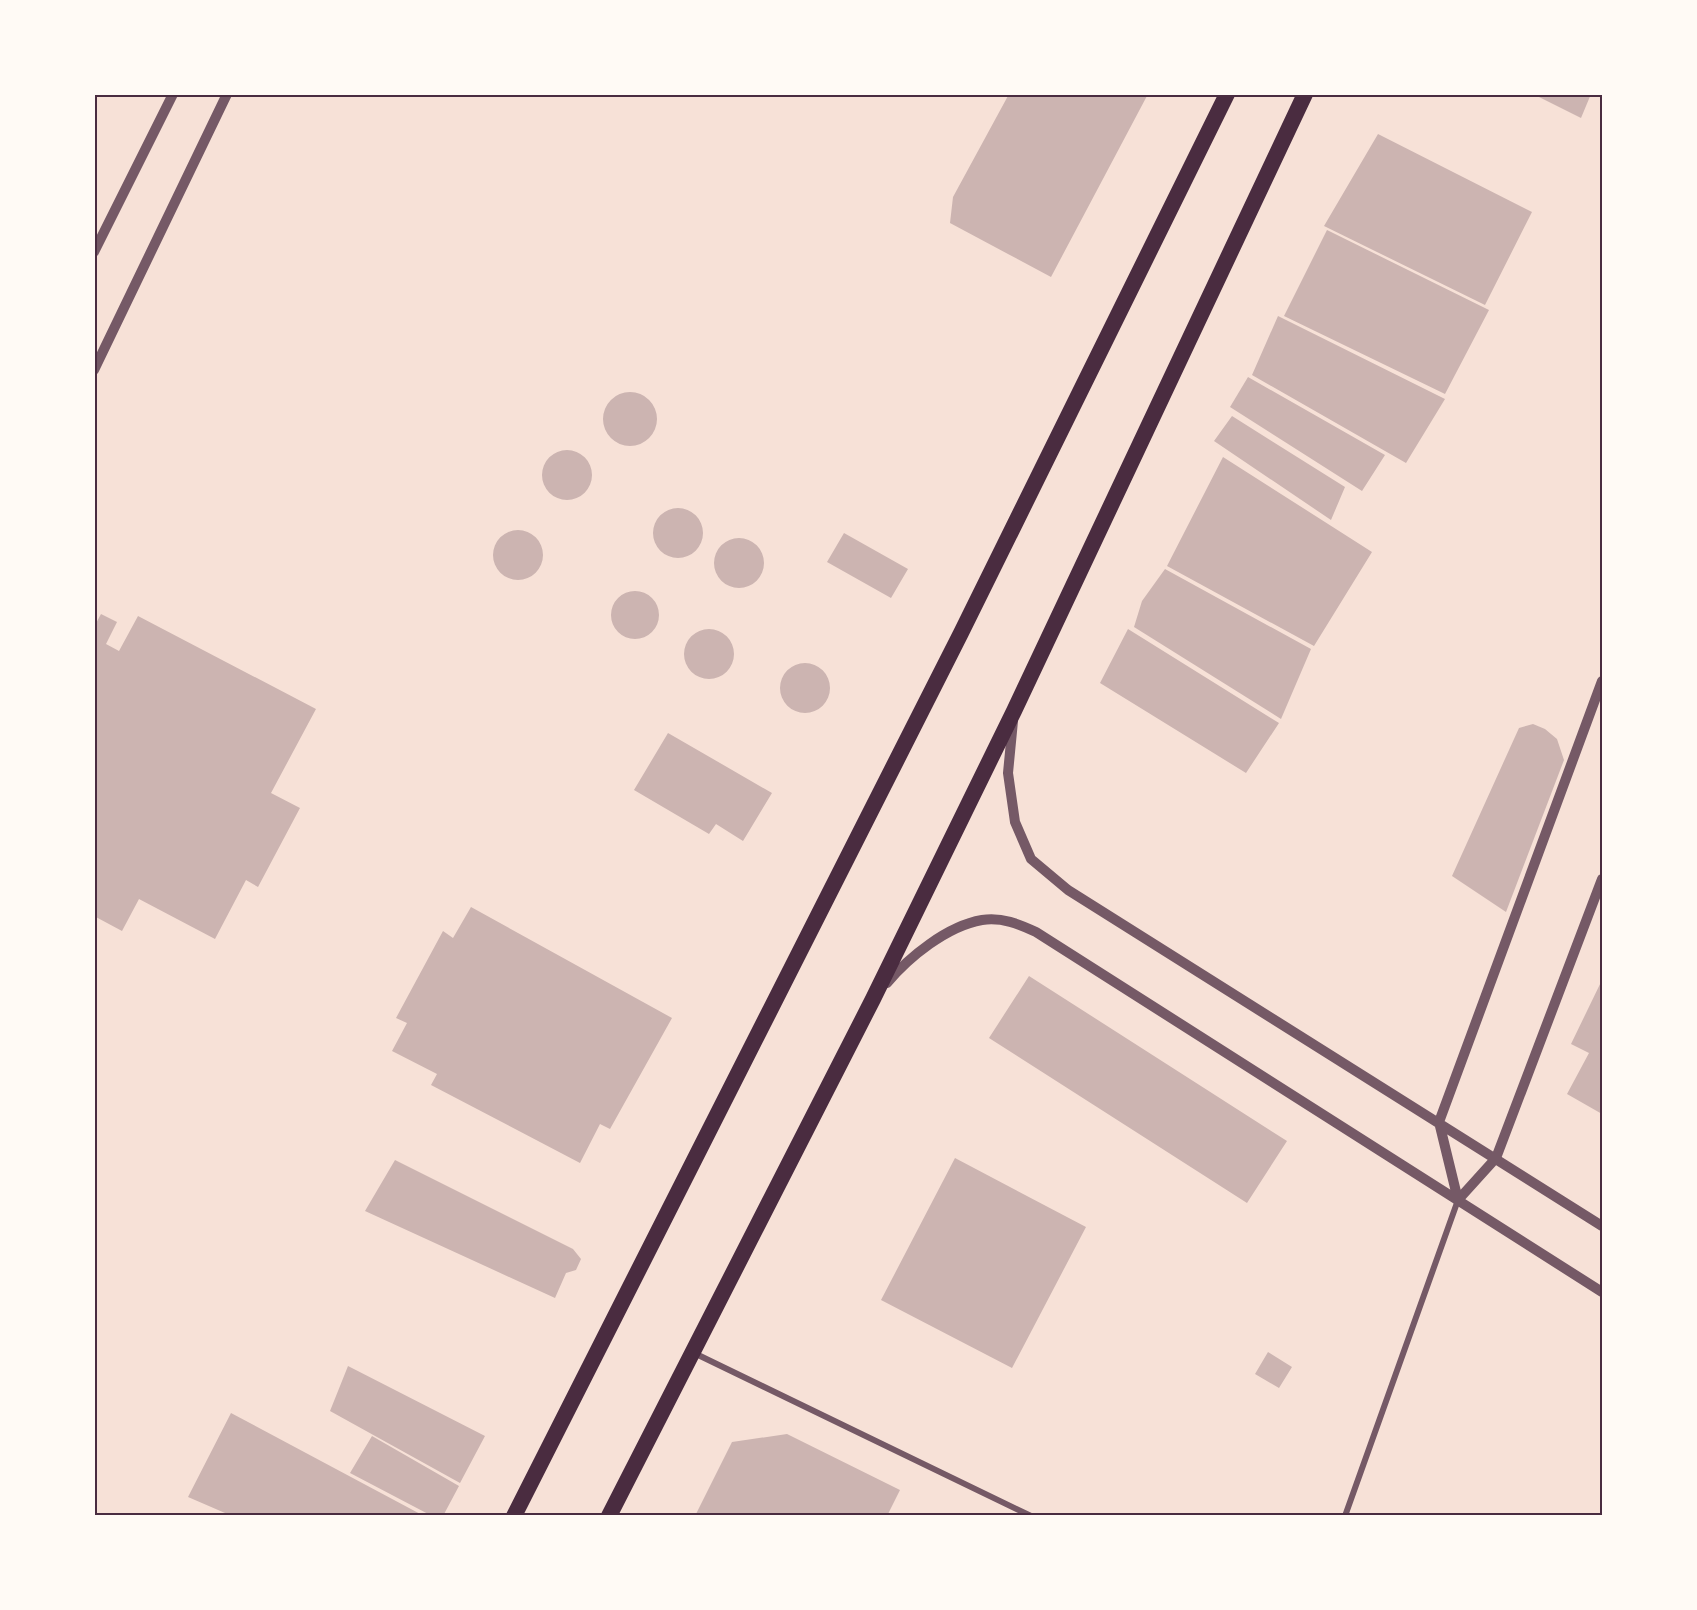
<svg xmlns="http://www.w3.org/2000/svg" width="1697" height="1610" font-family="'Roboto Condensed',sans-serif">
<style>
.building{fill:#ccb4b1}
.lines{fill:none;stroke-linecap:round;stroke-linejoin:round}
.minor{stroke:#755966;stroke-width:6}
.tertiary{stroke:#755966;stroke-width:10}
.trunk{stroke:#4a2c40;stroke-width:16}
.neatline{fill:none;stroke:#4a2c40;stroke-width:2}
</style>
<rect width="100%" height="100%" fill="#f7e1d7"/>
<path class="building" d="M1009 94H1148L1051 277 950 223 953 197Z
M1533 94H1591L1581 118Z
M1378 134 1532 212 1485 305 1324 226Z
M1327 230 1489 310 1445 394 1284 316Z
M1278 316 1445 399 1406 463 1252 375Z
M1248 377 1385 455 1362 491 1230 407Z
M603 419a27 27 0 1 1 54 0a27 27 0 1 1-54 0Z
M1232 416 1345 487 1331 520 1214 441Z
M542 475a25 25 0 1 1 50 0a25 25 0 1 1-50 0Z
M1223 457 1372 552 1314 646 1167 566Z
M653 533a25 25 0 1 1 50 0a25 25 0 1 1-50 0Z
M493 555a25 25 0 1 1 50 0a25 25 0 1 1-50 0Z
M844 533 908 569 891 598 827 562Z
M714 563a25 25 0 1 1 50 0a25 25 0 1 1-50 0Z
M1165 569 1311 649 1281 719 1134 627 1142 601Z
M611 615a24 24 0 1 1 48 0a24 24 0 1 1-48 0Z
M101 614 117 622 106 644 119 651 138 616 316 709 271 793 300 808 258 887 246 880 215 939 139 899 122 931 94 916V627Z
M1128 629 1279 723 1246 773 1100 683Z
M684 654a25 25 0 1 1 50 0a25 25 0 1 1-50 0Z
M780 688a25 25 0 1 1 50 0a25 25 0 1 1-50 0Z
M1533 724 1545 729 1557 739 1564 760 1506 912 1452 876 1519 728Z
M668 733 772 793 743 841 716 824 709 834 634 790Z
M471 907 672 1018 610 1129 600 1124 580 1163 431 1085 437 1074 392 1051 407 1023 396 1018 443 931 453 938Z
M1029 976 1287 1141 1247 1203 989 1038Z
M1602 980V1114L1567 1094 1589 1053 1571 1044Z
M955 1158 1086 1227 1012 1368 881 1300Z
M395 1160 573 1249 581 1259 576 1270 566 1273 555 1298 365 1211Z
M1268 1352 1292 1367 1279 1388 1255 1374Z
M348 1366 485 1436 460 1483 330 1411Z
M231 1413 424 1516H232L188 1497Z
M787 1434 900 1490 887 1516H695L732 1442Z
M372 1436 459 1486 443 1516H432L350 1473Z"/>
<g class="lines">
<path class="minor" d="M694 1353 1031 1516
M1345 1516 1458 1200"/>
<path class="tertiary" d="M94 252 173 94
M94 370 227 94
M1013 721 1008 773 1015 822 1031 859 1068 890 1602 1226
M887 983C909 957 947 926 982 920 1002 917 1019 924 1036 932L1602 1292
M1458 1200 1439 1122 1602 681
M1458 1200 1496 1158 1602 879"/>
<path class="trunk" d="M514 1516 961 633 1227 94
M609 1516 873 999 1014 711 1305 94"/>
</g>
<rect width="1697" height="1610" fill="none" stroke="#fffaf5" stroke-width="192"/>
<rect x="96" y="96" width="1505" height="1418" class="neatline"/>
</svg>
